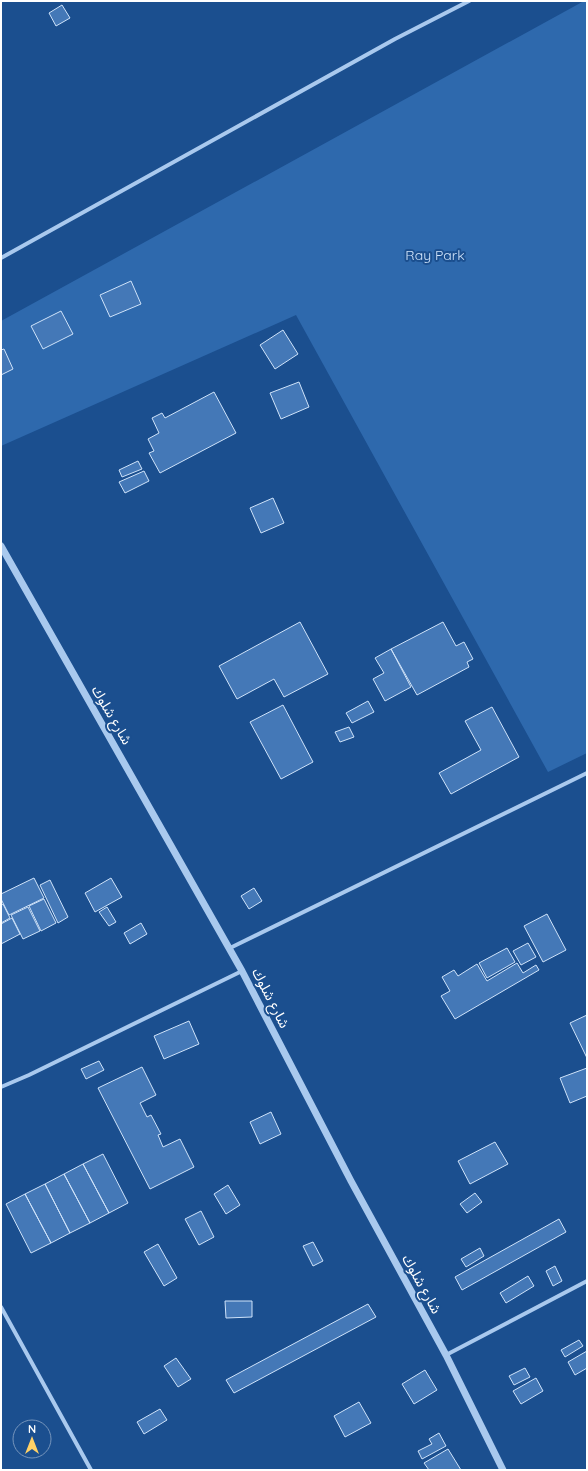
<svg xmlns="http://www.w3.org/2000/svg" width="588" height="1471" font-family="Quicksand,'Noto Sans Arabic',sans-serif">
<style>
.green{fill:#2e69ad}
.building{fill:#4478b7;stroke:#cfe3fa}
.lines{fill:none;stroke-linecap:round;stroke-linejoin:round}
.minor{stroke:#a9c9ee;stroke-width:4}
.tertiary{stroke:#a9c9ee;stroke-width:7}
.labels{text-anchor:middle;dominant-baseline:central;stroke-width:4;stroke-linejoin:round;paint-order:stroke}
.park-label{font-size:14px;fill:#cfe3fa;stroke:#1b4f8f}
.street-label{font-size:14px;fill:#fff;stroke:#1b4f8f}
</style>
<rect width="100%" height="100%" fill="#1b4f8f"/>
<path class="green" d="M584 1H587V753L548 772 296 315 1 446V321Z"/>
<path class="building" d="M62 5 70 18 56 26 49 13Z
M131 281 141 304 110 317 100 295Z
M61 311 73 334 43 349 31 326Z
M283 330 298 354 275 369 260 345Z
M4 349 13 369 1 375V350Z
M299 382 309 407 281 419 270 393Z
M214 392 236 433 160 473 149 453 154 451 148 439 159 433 152 418 162 413 165 418Z
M138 461 142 469 122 477 119 470Z
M144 471 149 481 125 493 119 482Z
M273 498 284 523 261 533 250 508Z
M300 622 328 674 284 697 274 679 237 699 219 666Z
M443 622 456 646 464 642 473 659 467 662 469 667 417 695 391 649Z
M391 649 411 687 385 701 373 679 384 673 375 658Z
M368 701 374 712 352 723 346 713Z
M283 705 313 762 281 779 250 722Z
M492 707 519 757 451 794 439 773 481 750 465 721Z
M349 727 354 737 340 742 335 732Z
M34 878 44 898 9 915 1 899V894Z
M111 878 122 897 95 912 85 893Z
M50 880 68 917 58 923 40 885Z
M254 888 262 901 249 909 241 896Z
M44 899 56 923 41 931 29 906Z
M3 904 10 918 1 923V905Z
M28 907 40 931 23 939 11 915Z
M107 907 116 922 109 926 99 912Z
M547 914 566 950 543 962 524 926Z
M12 918 20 934 1 944V924Z
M141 923 147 934 130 944 124 933Z
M528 943 536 957 521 965 513 951Z
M507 948 515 962 487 978 479 963Z
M517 963 523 973 536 965 539 970 455 1019 441 996 450 991 442 977 454 970 458 976 477 964 487 981Z
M587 1015V1058L570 1023Z
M189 1021 199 1044 164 1059 154 1036Z
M99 1061 104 1070 86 1079 81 1069Z
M142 1067 156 1095 140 1103 147 1117 151 1115 161 1134 158 1135 163 1147 180 1139 194 1167 150 1189 98 1088Z
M587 1068V1096L570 1103 560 1078Z
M271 1112 281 1134 260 1144 250 1122Z
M495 1142 508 1164 470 1184 458 1161Z
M103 1154 128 1203 109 1213 83 1164Z
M83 1164 109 1213 90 1223 64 1174Z
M64 1174 90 1223 70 1233 45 1184Z
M45 1184 70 1233 51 1243 25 1194Z
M228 1185 240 1205 226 1214 214 1194Z
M475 1193 482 1202 467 1213 460 1204Z
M25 1194 51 1243 31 1253 6 1204Z
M201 1211 214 1237 199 1245 185 1219Z
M559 1219 566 1232 462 1290 455 1277Z
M313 1242 323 1261 313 1266 303 1246Z
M158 1244 177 1278 164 1286 144 1252Z
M480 1248 484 1256 466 1267 461 1259Z
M555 1266 562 1281 553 1286 546 1271Z
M528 1276 534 1286 506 1303 500 1293Z
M225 1301H252V1317L226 1318Z
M368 1304 376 1317 234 1393 226 1380Z
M579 1340 583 1346 565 1357 561 1350Z
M587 1351V1368L575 1375 568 1362Z
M176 1358 191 1379 178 1387 164 1366Z
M525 1368 530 1377 514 1385 509 1376Z
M425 1370 437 1390 414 1404 402 1384Z
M536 1378 543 1391 521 1404 513 1391Z
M359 1402 371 1423 345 1437 334 1416Z
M160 1409 167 1420 144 1434 137 1422Z
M439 1433 446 1446 422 1459 418 1451 432 1444 429 1439Z
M448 1449 461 1470H429L424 1463Z"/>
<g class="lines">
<path class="minor" d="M1 258 395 39 469 1
M230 948 587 773
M1 1087 29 1075 242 971
M1 1307 91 1470
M446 1355 587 1281"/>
<path class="tertiary" d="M1 546 242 971 351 1181 446 1355 503 1470"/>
</g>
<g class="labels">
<g class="park-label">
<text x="435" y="255">Ray Park</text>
</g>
<g class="street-label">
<text transform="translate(112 715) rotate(60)">شارع شلوك</text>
<text transform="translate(271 998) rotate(63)">شارع شلوك</text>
<text transform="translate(422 1284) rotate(61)">شارع شلوك</text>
</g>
</g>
<rect width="588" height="1471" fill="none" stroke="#ffffff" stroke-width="4"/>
<g transform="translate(32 1439)"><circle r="19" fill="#1b4f8f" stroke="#7695bc"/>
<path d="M0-3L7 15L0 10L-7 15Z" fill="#ffd166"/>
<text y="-6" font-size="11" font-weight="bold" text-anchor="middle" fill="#ffffff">N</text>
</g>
</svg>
